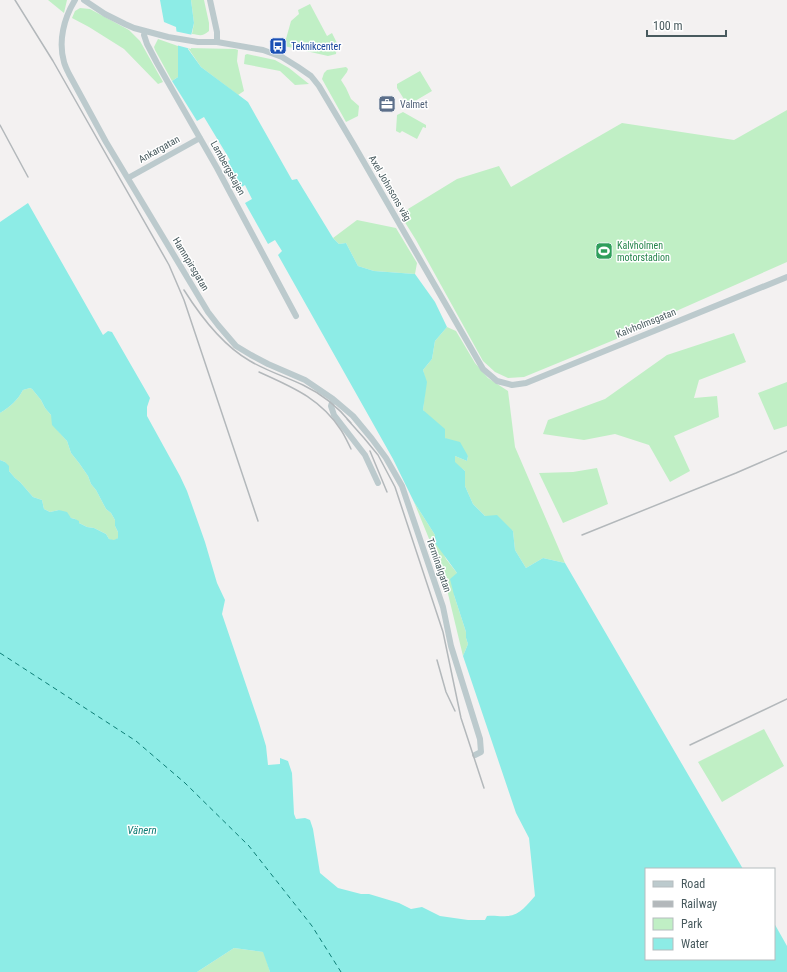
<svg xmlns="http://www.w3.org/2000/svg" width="787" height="972" font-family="'Roboto Condensed',sans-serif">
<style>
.green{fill:#c0efc5}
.water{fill:#8dece6}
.pier{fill:#f3f1f1}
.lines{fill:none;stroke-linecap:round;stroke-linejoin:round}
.ferry{stroke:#0e7e76;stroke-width:1;stroke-dasharray:5 4;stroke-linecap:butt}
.minor{stroke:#bccacd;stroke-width:6}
.rail{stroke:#b3b8bb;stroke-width:1.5}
.labels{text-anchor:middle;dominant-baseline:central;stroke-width:3;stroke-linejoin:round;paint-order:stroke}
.transit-label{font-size:10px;fill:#164399;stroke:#fff;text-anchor:start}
.service-label{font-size:10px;fill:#4e5e75;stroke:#fff;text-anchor:start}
.street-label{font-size:10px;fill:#485a5e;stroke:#fff}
.leisure-label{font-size:10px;fill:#27864d;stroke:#fff;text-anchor:start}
.water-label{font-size:11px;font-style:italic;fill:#0e7e76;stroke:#fff}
</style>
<rect width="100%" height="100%" fill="#f3f1f1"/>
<path class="green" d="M48 0H67L64 13Z
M191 0H204L209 23V31C202 37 200 35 192 34L194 23Z
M310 4 327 36 332 33 337 43 336 54 328 56 284 46 291 21 299 14 298 10Z
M80 8 90 9 129 30 140 41 163 82 158 84 124 49 89 27 72 18 75 11Z
M158 39 178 46V77L172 81 155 50 154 47Z
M188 48 235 49 238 50 237 61 244 91 238 95 201 67Z
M247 54 275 60 289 68 309 84 295 85 280 71 244 64 245 55Z
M346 67 348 69 347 72 341 80 346 88 351 99 359 106 358 116 346 122 322 79 324 73 327 70Z
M420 71 432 91 415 101V102L409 105 407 104 397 88V84Z
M787 110V262L674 312 672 314 670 317 524 377 508 378 495 372 483 361 416 240 401 216 408 209 457 179 499 166 511 187 622 123 734 140Z
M403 112 426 125V128L423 127 417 139 402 131 400 133 396 131 397 115Z
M357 220 396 228 417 263 415 274 374 271 358 266 346 243 339 244 333 238Z
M447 327 456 331 475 363 488 378 508 391 515 447 565 563 543 558 526 568 515 550 513 531 485 516 473 504 465 486V471L455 463V456L467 461 468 456 445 438 423 410 426 382 423 370 432 359 435 341Z
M734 333 746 362 699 380 694 398 717 396 719 417 674 436 690 471 670 482 649 445 615 434 584 440 543 434 548 420 605 399 667 355Z
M787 382V426L774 430 758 393Z
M30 388 32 389 41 400 45 408 51 415 58 431 67 441 71 453 79 463 88 476 91 484 96 490 106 509 111 513 115 520V526L118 532V538L114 541 109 539 106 534 94 528 87 527 79 523 75 519 71 518 59 510 50 512 44 509 42 500 33 497 20 482 15 478 9 471 5 462 0 460V413C10 407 18 400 23 390Z
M597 468 608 504 563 523 539 473 573 472Z
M414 502 435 535 446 559 457 573 454 595 466 632V638L468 644 463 656 443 573Z
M764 729 784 766 722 802 698 762Z
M234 948 264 952 270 972H197Z"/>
<path class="water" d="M160 0H191L194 23 188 49 201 67 248 102 292 180 297 179 333 238 339 244 346 243 358 266 374 271 415 274 435 302 447 327 435 341 432 359 423 370 427 382 423 410 445 429V438L460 442 468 456 467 461 455 456V462L465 471V486L473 504 485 516 497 515 513 531 515 550 526 568 543 558 565 563 743 869H646V959H774V923L787 946V972H270L263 952 234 948 197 972H0V460L5 462 9 466V471L15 478 20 482 33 497 42 500 44 509 50 512 59 510 67 512 71 518 75 519 79 521V523L87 527 94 528 106 534 109 539 114 540 118 538V532L115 526V520L111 513 106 509 96 490 91 484 88 476 79 463 71 453 67 441 52 425 51 415 45 408 41 400 32 389 30 388 23 390C18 400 10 407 0 413V222L28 203 103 335 108 331 112 332 150 398 147 407V416L180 476 187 491 205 542 217 583 225 600 222 614 259 723 266 746 268 765 280 764V758L288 761 292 773 294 814 296 819 305 818 310 820 313 829 320 873 338 888 361 894H369L399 903 411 909 422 907 440 916 468 920H485L487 916C495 915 500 917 507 916 519 916 528 904 535 896L529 838 516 813 463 656 468 644 466 638V632L454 595 450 579 457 573 435 543V535L414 502 393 459 278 255 282 251 275 240 268 244 245 203 252 199 245 185 237 190 222 164 230 160 204 117 197 121 172 81 178 77V46L176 27 164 22Z"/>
<path class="pier" d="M174 31 193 35 191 48V49L176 45Z"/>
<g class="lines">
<path class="ferry" d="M0 653 136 741 185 783 249 846 312 926 341 972"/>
<path class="minor" d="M75 0C64 18 58 41 64 62 65 66 67 70 69 74L106 142 208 312 218 325 236 346 251 355 268 364 305 380 333 399 331 406 334 415 365 455 378 483
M84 0 105 14 125 24 134 28 168 37 198 42H217L263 50 282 57 298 67 311 76 319 86 354 145 483 369 497 381 512 385 526 383 787 277
M210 0 217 32V42
M145 31 144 35 147 44 157 63 217 168 296 316
M128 178 200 138
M333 399 353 416 372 439 386 458 402 486 443 607 451 646 480 739 481 752 475 755"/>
<path class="rail" d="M15 0 53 61 169 265 184 300 258 521
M0 125 28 177
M184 290C201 317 222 345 250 361 267 371 286 377 303 385 322 394 338 407 351 423
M259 372C292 387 320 398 341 430 345 436 348 443 351 449
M347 419 364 438 378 455 395 487 443 632 461 718 484 788
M370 451 387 492
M582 535 736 473 787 451
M437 660 446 692 455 711
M690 745 787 699"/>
</g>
<defs>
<symbol id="bus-square" viewBox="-11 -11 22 22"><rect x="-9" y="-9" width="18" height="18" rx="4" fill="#1a4fb4" stroke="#fff"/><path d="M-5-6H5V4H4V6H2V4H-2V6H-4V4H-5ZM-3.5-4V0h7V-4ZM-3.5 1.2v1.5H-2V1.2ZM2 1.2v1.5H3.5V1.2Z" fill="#fff"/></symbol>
<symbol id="office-square" viewBox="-11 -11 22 22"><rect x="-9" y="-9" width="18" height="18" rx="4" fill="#5c6f8a" stroke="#fff"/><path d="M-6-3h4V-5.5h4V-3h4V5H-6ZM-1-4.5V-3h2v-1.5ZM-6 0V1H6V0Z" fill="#fff"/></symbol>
<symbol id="stadium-square" viewBox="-11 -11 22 22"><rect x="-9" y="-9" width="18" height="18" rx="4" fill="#2e9e5b" stroke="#fff"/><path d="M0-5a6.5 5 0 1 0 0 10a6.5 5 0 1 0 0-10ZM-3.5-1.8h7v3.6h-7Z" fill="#fff"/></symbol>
</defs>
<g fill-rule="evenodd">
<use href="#bus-square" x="268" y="36" width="20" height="20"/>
<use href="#office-square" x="377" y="94" width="20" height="20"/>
<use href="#stadium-square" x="594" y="241" width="20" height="20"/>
</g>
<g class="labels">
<g class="transit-label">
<text x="291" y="46">Teknikcenter</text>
</g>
<g class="service-label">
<text x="400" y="104">Valmet</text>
</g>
<g class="street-label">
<text transform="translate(159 149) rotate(-29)">Ankargatan</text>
<text transform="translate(228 168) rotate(61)">Lambergskajen</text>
<text transform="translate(390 188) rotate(60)">Axel Johnsons väg</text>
<text transform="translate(191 264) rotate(59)">Hamnpirsgatan</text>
<text transform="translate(646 323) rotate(-22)">Kalvholmsgatan</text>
<text transform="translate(439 565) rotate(71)">Terminalgatan</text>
</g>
<g class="leisure-label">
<text x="617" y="245">Kalvholmen<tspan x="617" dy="12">motorstadion</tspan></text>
</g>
<g class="water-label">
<text x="142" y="830">Vänern</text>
</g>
</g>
<rect x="645" y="868" width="130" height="92" fill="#ffffff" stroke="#b6bdbf"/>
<rect x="653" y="881" width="20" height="6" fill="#bccacd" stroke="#b6bdbf"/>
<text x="681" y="888" font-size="12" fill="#485a5e">Road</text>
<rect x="653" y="901" width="20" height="6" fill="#b3b8bb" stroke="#b6bdbf"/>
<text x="681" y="908" font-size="12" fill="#485a5e">Railway</text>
<rect x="653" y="918" width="20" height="12" fill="#c0efc5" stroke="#b6bdbf"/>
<text x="681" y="928" font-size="12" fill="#485a5e">Park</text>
<rect x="653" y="938" width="20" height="12" fill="#8dece6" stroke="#b6bdbf"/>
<text x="681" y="948" font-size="12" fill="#485a5e">Water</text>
<path d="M647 30v6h79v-6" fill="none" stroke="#485a5e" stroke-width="2"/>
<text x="653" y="30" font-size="12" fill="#485a5e" stroke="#ffffff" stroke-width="3" paint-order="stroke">100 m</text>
</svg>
